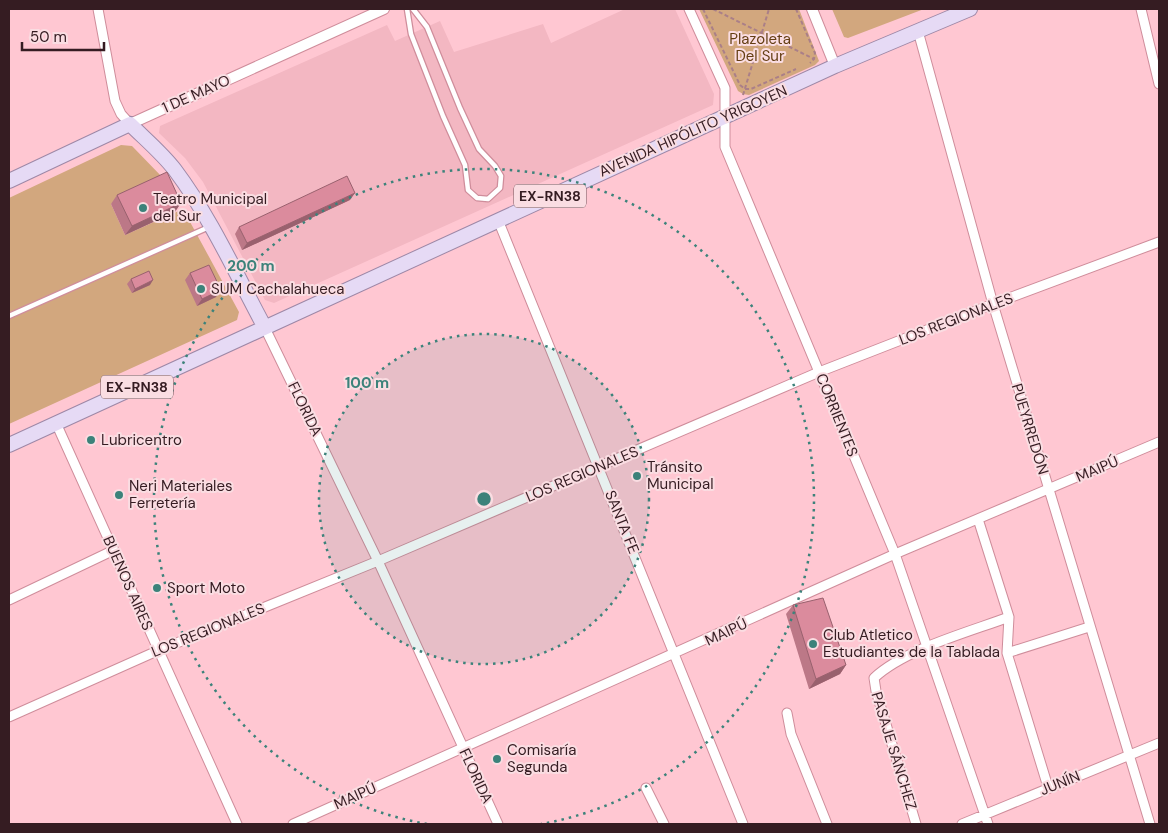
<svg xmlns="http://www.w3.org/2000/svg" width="1168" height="833" font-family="'DM Sans',sans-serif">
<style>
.built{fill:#f3b7c2}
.green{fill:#d2a77e}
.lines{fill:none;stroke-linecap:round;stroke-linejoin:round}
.service-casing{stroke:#cf8d9b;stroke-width:7}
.minor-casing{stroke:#cf8d9b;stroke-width:11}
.tertiary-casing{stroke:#cf8d9b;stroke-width:12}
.primary-casing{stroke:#9e88a7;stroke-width:16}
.path{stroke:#aa7f88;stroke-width:2;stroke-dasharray:4 2.5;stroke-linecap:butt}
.service{stroke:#fff;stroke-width:4.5}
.minor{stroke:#fff;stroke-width:9}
.tertiary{stroke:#fff;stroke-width:10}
.primary{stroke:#e6daf5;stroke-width:14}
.wall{fill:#bc7887}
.shaded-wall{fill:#99616e}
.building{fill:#db8b9d;stroke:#99616e}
.ring{fill:none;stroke:#3c827a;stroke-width:2.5;stroke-dasharray:2.5 5}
.poi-dot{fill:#3c827a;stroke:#fadde2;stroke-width:2}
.labels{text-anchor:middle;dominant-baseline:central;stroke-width:4;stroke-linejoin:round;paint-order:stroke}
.shield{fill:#fadde2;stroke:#70565c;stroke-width:1}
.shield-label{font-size:14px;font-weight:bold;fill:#351c22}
.park-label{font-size:15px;fill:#643e13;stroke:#fadde2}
.street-label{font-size:15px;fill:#351c22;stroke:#fadde2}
.poi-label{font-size:15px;fill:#351c22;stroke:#fadde2;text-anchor:start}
.centre{fill:#3c827a;stroke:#fadde2;stroke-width:2.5}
.ring-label{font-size:15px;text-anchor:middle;font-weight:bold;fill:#3c827a;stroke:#fadde2;stroke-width:4;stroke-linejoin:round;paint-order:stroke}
</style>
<rect width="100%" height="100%" fill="#ffc7d2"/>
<path class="built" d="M625 9H675L714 94 713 105 274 303 265 300 203 182 185 158 159 133 160 126 387 25 395 41 440 21 454 52 543 24 551 43Z"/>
<path class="green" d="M699 9H799L819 61 815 65 749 95 743 94 738 91Z
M832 9H924L848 38 844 37Z
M121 145 132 146 164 179 111 204 125 235 183 209 239 312 237 320 9 424V198Z"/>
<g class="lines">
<defs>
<path id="service" d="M407 9 411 34 443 116 465 165 468 190 477 198 488 199 500 188 501 176 495 166 479 149 460 108 427 27 413 9
M9 316 209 227"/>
<path id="minor" d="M98 9 115 101 121 114 130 124
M689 9 725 88V147L895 554 988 824
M1141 9 1159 84
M918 31 993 304 1150 824
M498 220 743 824
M264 326 378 561 498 824
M56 423 237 824
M978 519 1009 617 1007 653 1048 787
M9 600 114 550
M1007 653 1089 627
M787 713 791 734 827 824
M9 717 157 651 378 561 819 372 993 304 1159 242
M646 788 664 824
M293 824 895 554 1159 442
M916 824 876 691 874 678C905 649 969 632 1009 617
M962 824 1159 743"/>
<path id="tertiary" d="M812 9 835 66
M130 124 384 9"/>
<path id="primary" d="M9 181 130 124C145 139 162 153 175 170 211 218 236 274 264 326
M9 445 835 66 970 9"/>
</defs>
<use href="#service" class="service-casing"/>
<use href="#minor" class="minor-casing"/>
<use href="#tertiary" class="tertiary-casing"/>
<use href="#primary" class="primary-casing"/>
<path class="path" d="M703 9 740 85 745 89H751L796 69
M713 9 814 59
M796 9 815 53 814 59 810 63
M743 95 769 9"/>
<use href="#service" class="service"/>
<use href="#minor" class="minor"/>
<use href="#tertiary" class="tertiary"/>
<use href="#primary" class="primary"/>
</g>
<path class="wall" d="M117 195 175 212 125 235 111 204Z
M350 200 242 250 235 234 239 227Z
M190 273 216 297 197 306 185 280Z
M131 279 150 285 132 293 127 284Z
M793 605 846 665 840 674 809 689 786 614Z"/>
<path class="shaded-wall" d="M355 193 350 200 242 250 247 243Z
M181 203 175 212 125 235 132 226Z
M153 280 150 285 132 293 135 289Z
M221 290 216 297 197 306 202 299Z
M846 665 840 674 809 689 816 679Z"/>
<path class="building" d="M167 172 181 203 132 226 117 195Z
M347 176 355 193 247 243 239 227Z
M209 265 221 290 202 299 190 273Z
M149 271 153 280 135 289 131 279Z
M823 598 846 665 816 679 793 605Z"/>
<circle cx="484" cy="499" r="165" fill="#3c827a" fill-opacity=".12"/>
<g class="ring">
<circle cx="484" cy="499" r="165"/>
<path d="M427 824A330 330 0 1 1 541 824"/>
</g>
<g class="poi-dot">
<circle cx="143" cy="208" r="5"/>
<circle cx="201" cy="289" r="5"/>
<circle cx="91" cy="440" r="5"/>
<circle cx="637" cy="476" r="5"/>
<circle cx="119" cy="495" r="5"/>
<circle cx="157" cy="588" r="5"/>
<circle cx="813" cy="644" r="5"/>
<circle cx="497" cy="759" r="5"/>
</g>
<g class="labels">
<g class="shield">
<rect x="514" y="184.5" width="72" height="23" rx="4"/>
<rect x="101" y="375.5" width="72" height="23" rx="4"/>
</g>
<g class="shield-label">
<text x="550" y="196">EX-RN38</text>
<text x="137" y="387">EX-RN38</text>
</g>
<g class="park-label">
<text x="760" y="39">Plazoleta<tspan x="760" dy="17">Del Sur</tspan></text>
</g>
<g class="street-label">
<text transform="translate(196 94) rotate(-24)">1 DE MAYO</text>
<text transform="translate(693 131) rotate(-24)">AVENIDA HIPÓLITO YRIGOYEN</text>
<text transform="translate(956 319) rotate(-21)">LOS REGIONALES</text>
<text transform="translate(305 409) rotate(64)">FLORIDA</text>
<text transform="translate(837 415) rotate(68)">CORRIENTES</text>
<text transform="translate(1030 429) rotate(73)">PUEYRREDÓN</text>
<text transform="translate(1097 469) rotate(-23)">MAIPÚ</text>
<text transform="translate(582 474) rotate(-23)">LOS REGIONALES</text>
<text transform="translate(622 522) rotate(68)">SANTA FE</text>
<text transform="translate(128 583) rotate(66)">BUENOS AIRES</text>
<text transform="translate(208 630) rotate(-22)">LOS REGIONALES</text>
<text transform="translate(726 632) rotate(-25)">MAIPÚ</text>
<text transform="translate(894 751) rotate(73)">PASAJE SÁNCHEZ</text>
<text transform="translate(476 776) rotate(65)">FLORIDA</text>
<text transform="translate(1060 783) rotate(-22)">JUNÍN</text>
<text transform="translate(355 796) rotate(-24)">MAIPÚ</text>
</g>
<g class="poi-label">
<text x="153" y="199">Teatro Municipal<tspan x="153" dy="17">del Sur</tspan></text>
<text x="211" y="289">SUM Cachalahueca</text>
<text x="101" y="440">Lubricentro</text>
<text x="647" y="467">Tránsito<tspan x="647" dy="17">Municipal</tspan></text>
<text x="129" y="486">Neri Materiales<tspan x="129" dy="17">Ferretería</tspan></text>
<text x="167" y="588">Sport Moto</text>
<text x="823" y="635">Club Atletico<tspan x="823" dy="17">Estudiantes de la Tablada</tspan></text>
<text x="507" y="750">Comisaría<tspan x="507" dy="17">Segunda</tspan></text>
</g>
</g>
<circle cx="484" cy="499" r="8" class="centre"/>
<g class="ring-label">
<text x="251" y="271">200 m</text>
<text x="367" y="388">100 m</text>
</g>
<rect width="1168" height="833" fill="none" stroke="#351c22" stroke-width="20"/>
<path d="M22 42v8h82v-8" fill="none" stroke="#351c22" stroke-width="2.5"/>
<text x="30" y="42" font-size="15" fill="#351c22" stroke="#fadde2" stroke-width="4" paint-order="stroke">50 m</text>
</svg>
